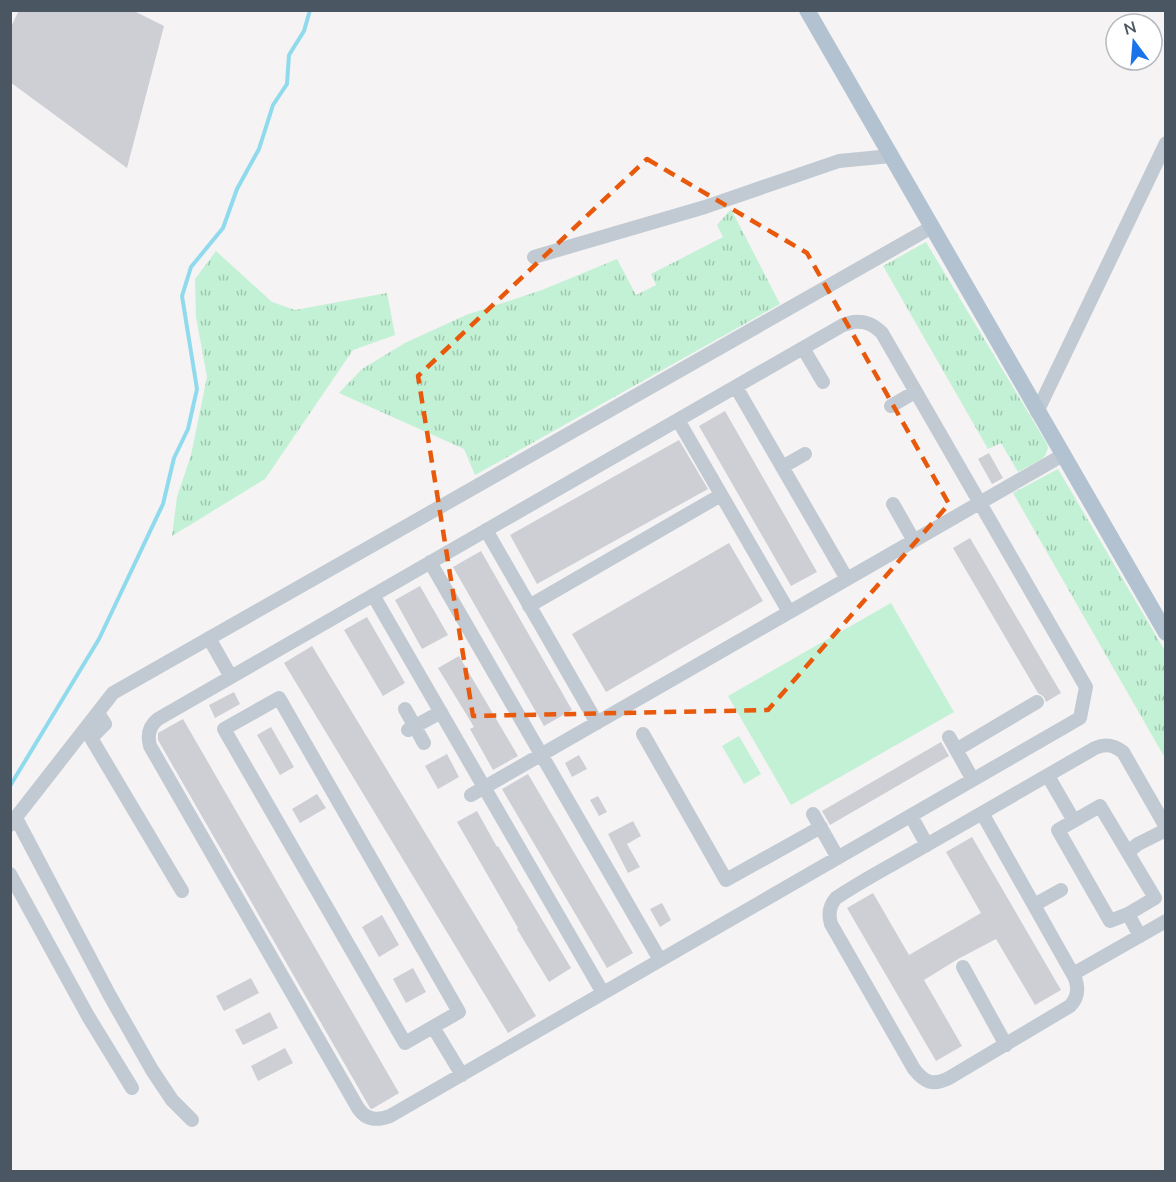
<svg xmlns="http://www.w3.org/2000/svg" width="1176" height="1182" font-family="Mulish,sans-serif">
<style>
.grass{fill:url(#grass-tufts)}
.pitch{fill:#c3f1d5}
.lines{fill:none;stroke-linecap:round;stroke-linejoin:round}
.stream{stroke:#90daee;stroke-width:4}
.building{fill:#cdcfd5}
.minor{stroke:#c1cad2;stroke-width:14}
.major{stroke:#b3c2d1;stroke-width:16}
.marked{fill:none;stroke:#e8590c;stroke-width:4.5;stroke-dasharray:12 8;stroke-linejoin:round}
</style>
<defs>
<pattern id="grass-tufts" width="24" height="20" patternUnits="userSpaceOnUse" patternTransform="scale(1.5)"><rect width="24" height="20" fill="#c3f1d5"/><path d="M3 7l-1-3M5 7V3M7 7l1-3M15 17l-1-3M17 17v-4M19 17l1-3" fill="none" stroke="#a0c6b0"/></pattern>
</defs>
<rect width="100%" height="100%" fill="#f5f3f3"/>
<path class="grass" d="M731 209 780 304 475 475 464 449 339 393 362 369 405 343 466 315 542 290 617 259 636 295 656 285 651 274 723 237 717 225Z
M926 242 1047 444 1048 448 1045 456 1040 460 1018 472 1001 443 988 449 883 266Z
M216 251 272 302 295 310 387 293 395 335 353 350 265 479 172 536 177 497 191 455 207 377 196 317 195 279Z
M1058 469 1165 651V758L1013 493Z"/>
<path class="pitch" d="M891 603 954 712 791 805 728 696Z
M739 736 761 774 744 784 722 746Z"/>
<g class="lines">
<path class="stream" d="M10 786 99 639 163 504 174 458 188 429 197 389 182 296 191 267 223 228 237 189 259 149 273 105 287 84 289 55 304 31 310 10"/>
</g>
<path class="building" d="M19 10H132L164 26 127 168 10 82V29Z
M725 411 817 572 791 586 699 426Z
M679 440 708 489 537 584 510 535Z
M989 453 1003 478 992 484 978 459Z
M970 538 1061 693 1046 702 1044 697 1038 693 953 548Z
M729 543 763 601 606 692 572 634Z
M481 551 572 710 544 726 453 567Z
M420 586 448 635 422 649 395 600Z
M367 617 405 683 383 696 344 630Z
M312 646 536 1016 508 1033 284 663Z
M459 656 518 756 493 770 470 729 474 727 438 668Z
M234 692 240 704 215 718 209 705Z
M183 719 399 1093 372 1109 370 1108 158 740V733Z
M271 727 294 767 280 775 257 735Z
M941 742 949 756 830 825 822 811Z
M447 754 459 777 438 789 425 766Z
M579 755 587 769 572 777 565 763Z
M528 774 633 953 607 968 502 789Z
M317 794 326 808 300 823 292 809Z
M598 796 607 812 599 816 590 800Z
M477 811 497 847 498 846 571 968 549 982 517 929 518 928 457 822Z
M633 821 641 836 627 844 640 867 628 873 608 834Z
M972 837 1061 990 1035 1005 996 939 958 959 924 980 962 1046 936 1061 847 908 873 893 909 955 981 913 946 852Z
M662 903 671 920 660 927 650 909Z
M382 915 399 945 379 957 362 927Z
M413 968 426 992 406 1003 393 979Z
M251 978 259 993 224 1011 216 996Z
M270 1012 278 1028 243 1045 235 1030Z
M285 1048 293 1063 258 1081 251 1066Z"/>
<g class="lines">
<path class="minor" d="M534 257 705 207 839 161 891 156
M853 322C865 321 873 324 882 333L1086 687 1080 718 390 1116C377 1121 366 1120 358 1108L150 746C147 735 149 726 158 719L843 325Z
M803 348 823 382
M736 387 847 579
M891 406 915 392
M1037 412 1166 143
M678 420 789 612
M782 467 805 454
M893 504 914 541
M486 530 597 723
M430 562 660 960
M373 595 603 993
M529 606 721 495
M209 638 231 677
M279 698 459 1012 405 1043 224 729Z
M405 709 424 743
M98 713 105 724 91 738 182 891
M408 730 441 712
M643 734 726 880 821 827
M949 737 973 780
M956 750 1037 702
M1048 776 1074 821
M471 795 1063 455
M982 813 1075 978C1079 989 1078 998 1070 1006L949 1078C933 1086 925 1083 914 1069L831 924C828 914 829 906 836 898 864 879 894 864 923 847 981 814 1038 781 1095 748 1106 743 1114 745 1123 752L1166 827
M813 814 838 858
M911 816 927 845
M16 818 110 996 152 1070 172 1100 192 1120
M10 825 113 693 932 227
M1128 852 1138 844 1166 830
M10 874 88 1016 132 1088
M1034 905 1061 890
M1128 914 1110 921 1058 830 1100 806 1155 898 1128 914 1140 936
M963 967 1006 1045
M1073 974 1166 921
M433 1027 462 1075"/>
<path class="major" d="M807 10 1166 633"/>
</g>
<path class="marked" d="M647 159 807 253 949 504 768 710 473 716 418 376Z"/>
<rect width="1176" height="1182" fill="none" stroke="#4a5661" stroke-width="24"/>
<g transform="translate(1134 42) rotate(344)"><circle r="28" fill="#ffffff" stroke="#b7bbc0" stroke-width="1.5"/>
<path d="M0-4.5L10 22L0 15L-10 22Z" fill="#1a73e8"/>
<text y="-9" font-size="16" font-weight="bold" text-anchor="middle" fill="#4a5661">N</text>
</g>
</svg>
